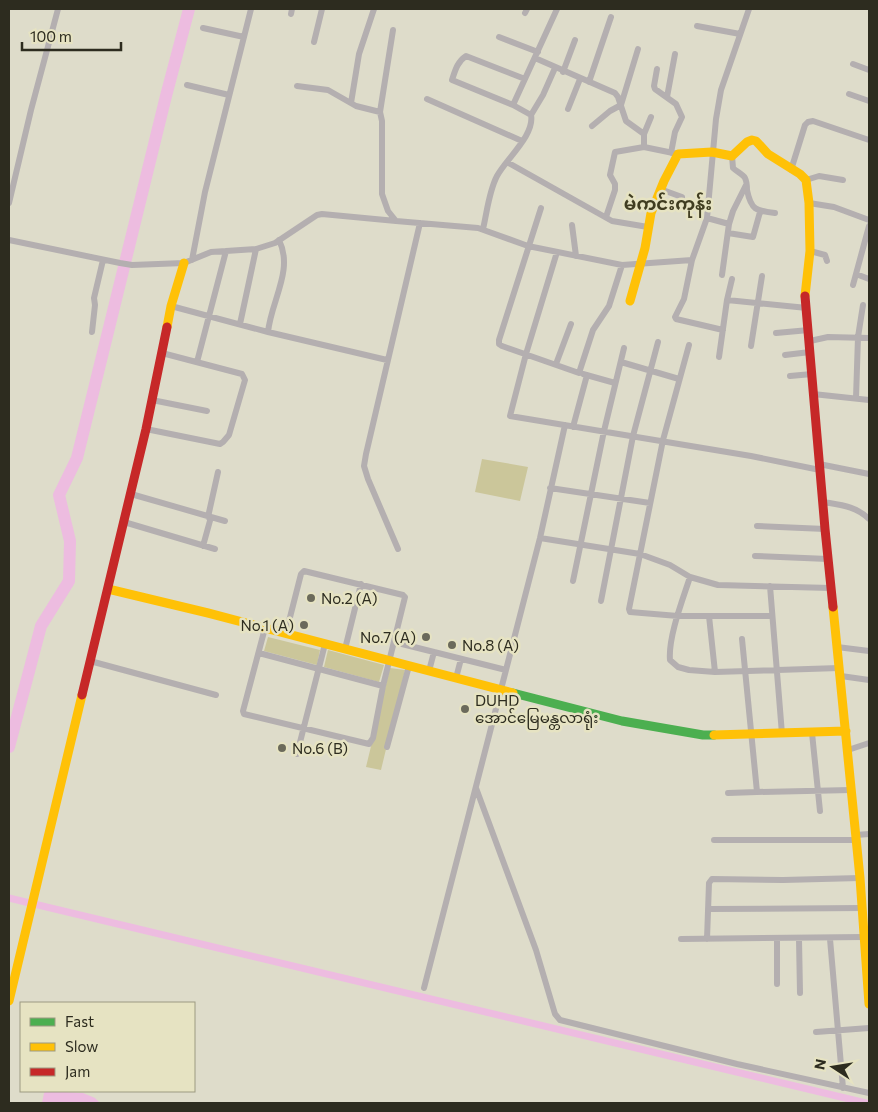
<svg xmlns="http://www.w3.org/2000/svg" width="878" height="1112" font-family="Commissioner,'Noto Sans Myanmar',sans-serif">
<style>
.green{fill:#cbc69a}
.water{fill:#edbce0}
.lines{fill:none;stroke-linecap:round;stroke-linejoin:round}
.canal{stroke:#edbce0;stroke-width:7}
.river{stroke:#edbce0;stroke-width:12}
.street{stroke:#b4afb0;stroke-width:6}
.fast{stroke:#4caf50;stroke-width:9}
.slow{stroke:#ffc107;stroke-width:9}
.jam{stroke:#c62828;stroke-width:9}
.poi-dot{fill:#6b6a5b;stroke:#e6e3c2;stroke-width:2}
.labels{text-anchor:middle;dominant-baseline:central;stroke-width:5;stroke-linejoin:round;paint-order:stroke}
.poi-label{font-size:15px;fill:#2d2c1f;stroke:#e6e3c2;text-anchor:start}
.quarter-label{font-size:18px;font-weight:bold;fill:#403d21;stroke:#e6e3c2}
</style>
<rect width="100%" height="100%" fill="#dedcca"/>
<path class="green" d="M482 459 528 467 520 501 475 492Z
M268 637 320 650 317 665 264 651Z
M328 650 384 665 379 682 324 667Z
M390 668 405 670 381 770 366 767Z"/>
<path class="water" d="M47 1091 83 1093 95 1098 100 1103H42L44 1093Z"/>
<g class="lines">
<path class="canal" d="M9 898 866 1103"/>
<path class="river" d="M9 747 41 626 69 581 70 541 59 495 77 458 166 96 189 9"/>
<path class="street" d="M525 13 527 9
M291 14 292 9
M697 26 740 34
M203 28 244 37
M393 30 380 112 382 121V194L388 211 396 221 478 228 528 246 622 265 692 260
M499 37 538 52
M314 42 322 9
M535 58 615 93 618 97 626 121 644 134
M853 64 869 70
M657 69 654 86 655 89 676 104 682 117 675 132 671 153
M563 72 575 40
M589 82 611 17
M187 85 229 95
M297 86 328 90 356 106 380 112
M849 94 869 101
M667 97 675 54
M427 99 522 141
M351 103 359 54 374 9
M513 105 557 9
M568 109 580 79
M531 115 543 95 555 68
M592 126 610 111 621 105 638 49
M644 147V134L651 117
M732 156 733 168C737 172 743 174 745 178 747 182 747 187 747 190 751 210 756 211 775 213
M507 162 612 221 648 227
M791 170 805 125 808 122 813 121 869 140
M806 180 819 176 843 180
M660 189 682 197
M9 203 31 110 58 9
M809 203 834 207 869 220
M541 208 499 340V344L502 346 579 373 593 330 609 306 622 265
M606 217 615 190V184L610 175 615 152 644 147 678 154
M707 218 729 224
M572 225 576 256
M483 229C487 212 489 191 497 176 506 159 535 135 531 115L513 105 452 80C455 71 457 62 466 56L525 79
M728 233 753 237 760 212
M9 240 120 263 132 265 184 263 211 252 256 249 275 243 317 215 322 214 396 221
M810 251 825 255 827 261
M557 252 526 354 510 416 751 456 820 470
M192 260 205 192 251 9
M856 274 869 279
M722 275 729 224 733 211 746 185
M853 285 869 226
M727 300 807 308
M171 306 268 332C271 301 294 270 279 240
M240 324 256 249
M723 330 676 319 675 317 684 299 692 260 707 218 716 119 721 90 749 9
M92 332 95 305 94 298 103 260
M268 332 387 360
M776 333 809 330
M810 341 828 337 869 338
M689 345 663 440 629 609 630 612 678 616H772
M751 346 762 276
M785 355 810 352
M719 357 727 300 732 279
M197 362 226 251
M621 362 679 379
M556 364 571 324
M583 374 615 383
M790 376 812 374
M813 394 869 400
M856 398 858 337 863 305
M152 400 207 411
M573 427 587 375
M146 429 220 444 223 442 229 435 245 380 242 374 162 353
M819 464 869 474
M550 488 650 503
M131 494 225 521
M823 502C840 505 856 506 869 519
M208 517 218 472
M124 522 215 549
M757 526 825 529
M540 538 640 554 670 565 690 577 718 585 831 588
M203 546 211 517
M398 549 368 479 364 466 366 454 420 223
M755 556 828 559
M690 577C683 599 668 637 670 660L678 667 689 670 715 672 839 668
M573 581 604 431 624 348
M770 586 782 734
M601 601 633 436 658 342
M709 616 715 672
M265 628 243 711 244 714 369 744 373 738 383 686 405 597 403 595 304 571 301 574 286 633
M742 639 757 792 851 790
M394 642 506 670
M837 647 869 651
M345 649 361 584
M259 653 383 686
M90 661 216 695
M429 671 434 652
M841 676 869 680
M456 678 461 659
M812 733 820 811
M387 747 409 666
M848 750 869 743
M297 754 325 644
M476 788 536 950 555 1014 560 1020 737 1064 869 1093
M728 793 757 792
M856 835 869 834
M714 840H856
M708 909 862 908
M681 939 864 937
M707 939 709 883 712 879 783 880 860 878
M799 939 800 993
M830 939 843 1088
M777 984V939
M424 988 540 538 565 425
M816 1032 869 1028"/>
<path class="fast" d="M513 693 622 721 703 735H714"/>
<path class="slow" d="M630 301 645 248 651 213 664 181 678 154 712 152 732 156 747 142 752 140 756 141 768 154 800 174 806 180 809 203 810 251 805 296
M167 327 171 306 184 263
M108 589 208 613 513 693
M833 607 860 878 869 1004
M714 735 846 731
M9 1001 82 695"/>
<path class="jam" d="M805 296 825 529 833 607
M82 695 146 429 167 327"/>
</g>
<g class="poi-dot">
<circle cx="311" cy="598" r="5"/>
<circle cx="304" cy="625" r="5"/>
<circle cx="426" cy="637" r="5"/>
<circle cx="452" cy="645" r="5"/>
<circle cx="465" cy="709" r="5"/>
<circle cx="282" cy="748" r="5"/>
</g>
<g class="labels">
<g class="poi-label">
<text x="321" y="598">No.2 (A)</text>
<text x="294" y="625" text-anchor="end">No.1 (A)</text>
<text x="416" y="637" text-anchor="end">No.7 (A)</text>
<text x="462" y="645">No.8 (A)</text>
<text x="475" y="700">DUHD<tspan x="475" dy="17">အောင်မြေမန္တလာရုံး</tspan></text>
<text x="292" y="748">No.6 (B)</text>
</g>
<g class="quarter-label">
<text x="668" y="203">မဲကင်းကုန်း</text>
</g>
</g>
<rect width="878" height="1112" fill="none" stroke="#2d2c1f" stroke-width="20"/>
<rect x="20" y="1002" width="175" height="90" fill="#e6e3c2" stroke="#9c9a81"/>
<rect x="30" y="1018" width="25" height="8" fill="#4caf50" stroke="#9c9a81"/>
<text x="65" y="1027" font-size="15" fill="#2d2c1f">Fast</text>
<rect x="30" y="1043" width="25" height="8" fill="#ffc107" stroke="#9c9a81"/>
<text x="65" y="1052" font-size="15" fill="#2d2c1f">Slow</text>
<rect x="30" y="1068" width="25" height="8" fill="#c62828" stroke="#9c9a81"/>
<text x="65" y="1077" font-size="15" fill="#2d2c1f">Jam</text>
<g transform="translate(833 1067) rotate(282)" stroke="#e6e3c2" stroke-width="4" paint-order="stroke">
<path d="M0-4L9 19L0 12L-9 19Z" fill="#2d2c1f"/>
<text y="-8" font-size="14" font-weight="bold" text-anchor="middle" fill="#2d2c1f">N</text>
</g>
<path d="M22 42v8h99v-8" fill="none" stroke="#2d2c1f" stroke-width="2.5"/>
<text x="30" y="42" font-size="15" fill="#2d2c1f" stroke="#e6e3c2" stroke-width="4" paint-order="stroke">100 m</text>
</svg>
